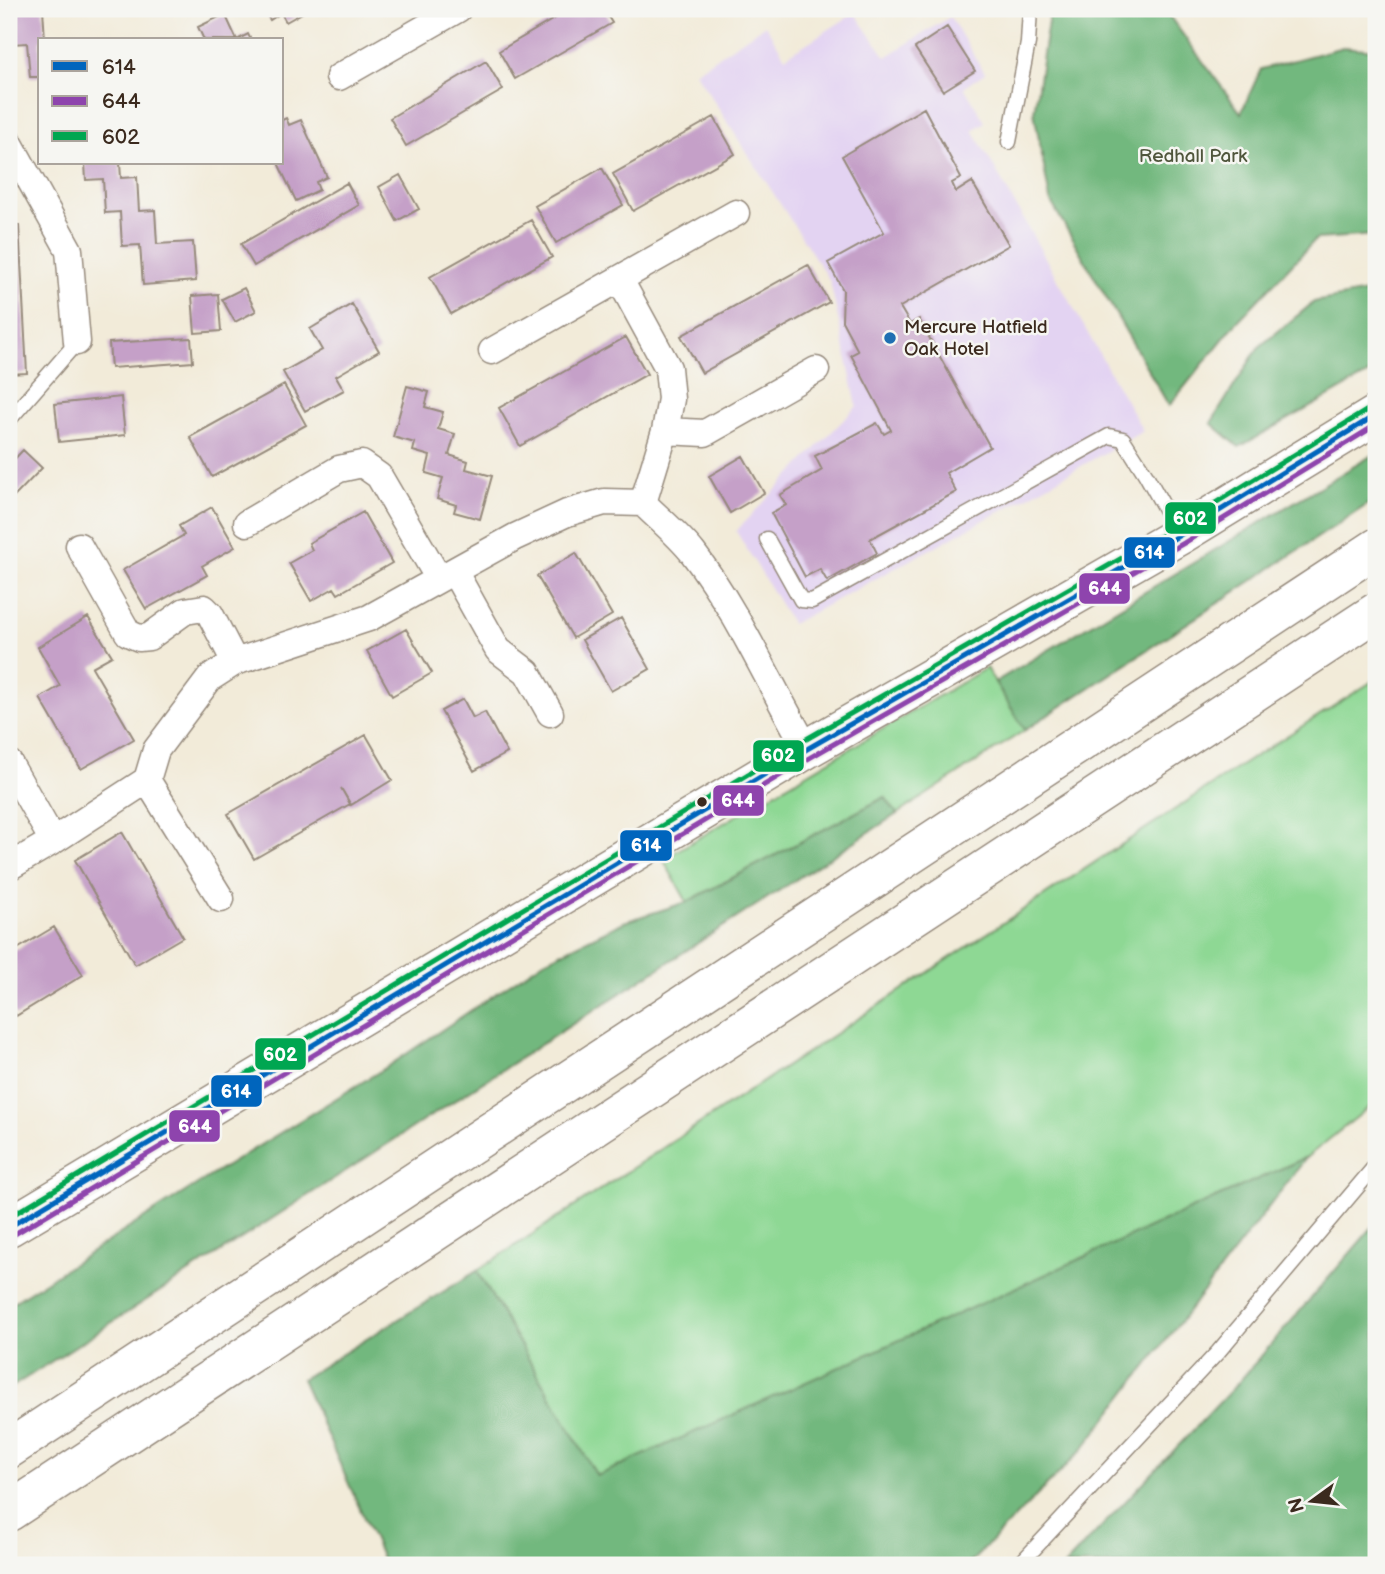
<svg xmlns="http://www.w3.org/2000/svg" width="1385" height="1574" font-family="'Balsamiq Sans',sans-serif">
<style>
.built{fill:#e3d3f2}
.green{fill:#8ed894;stroke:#648159;stroke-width:2}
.forest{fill:#72b87e;stroke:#56714e;stroke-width:2}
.building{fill:#c5a0c8}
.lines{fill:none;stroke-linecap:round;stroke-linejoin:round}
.lane-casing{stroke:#968a7c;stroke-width:17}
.street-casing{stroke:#968a7c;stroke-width:29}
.primary-casing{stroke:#968a7c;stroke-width:41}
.highway-casing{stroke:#968a7c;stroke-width:41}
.lane{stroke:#fff;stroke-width:14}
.street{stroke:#fff;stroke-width:26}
.primary{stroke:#fff;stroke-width:38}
.highway{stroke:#fff;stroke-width:38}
.bus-1-casing{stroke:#f6f6f2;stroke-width:10}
.bus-2-casing{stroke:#f6f6f2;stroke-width:10}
.bus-3-casing{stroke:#f6f6f2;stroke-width:10}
.bus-1{stroke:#0065bd;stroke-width:5}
.bus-2{stroke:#8e44ad;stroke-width:5}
.bus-3{stroke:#00a651;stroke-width:5}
.poi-dot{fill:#1f6fb2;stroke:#f6f6f2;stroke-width:2.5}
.bus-dot{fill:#3b2a1e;stroke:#f6f6f2;stroke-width:2.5}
.labels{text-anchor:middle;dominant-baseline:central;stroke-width:5;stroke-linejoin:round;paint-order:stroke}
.park-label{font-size:19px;fill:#50563c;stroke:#f6f6f2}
.poi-label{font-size:19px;fill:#3b2a1e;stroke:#f6f6f2;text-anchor:start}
.line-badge{stroke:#f6f6f2;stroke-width:2.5}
.badge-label{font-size:19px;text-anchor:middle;font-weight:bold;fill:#fff}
</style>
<rect width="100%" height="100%" fill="#f6f6f2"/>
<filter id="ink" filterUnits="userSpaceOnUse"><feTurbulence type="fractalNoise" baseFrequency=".0143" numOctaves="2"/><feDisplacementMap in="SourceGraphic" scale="14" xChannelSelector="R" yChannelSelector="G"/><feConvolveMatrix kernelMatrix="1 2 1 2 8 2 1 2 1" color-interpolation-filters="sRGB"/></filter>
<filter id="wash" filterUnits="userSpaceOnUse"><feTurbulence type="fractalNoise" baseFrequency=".00686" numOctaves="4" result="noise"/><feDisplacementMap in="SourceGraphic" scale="28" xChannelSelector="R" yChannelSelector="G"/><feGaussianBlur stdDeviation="1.57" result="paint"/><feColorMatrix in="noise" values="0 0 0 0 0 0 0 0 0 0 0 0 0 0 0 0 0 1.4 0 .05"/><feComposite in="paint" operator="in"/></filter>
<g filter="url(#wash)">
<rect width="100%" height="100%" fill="#f2ebd9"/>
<path class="built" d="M855 13 886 57 950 17 985 73 964 87 985 122 973 130 1143 431 1023 499 792 624 736 531 857 406 830 281 695 72 765 25 785 57Z"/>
<path class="green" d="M986 668 1025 730 897 814 885 797 687 902 663 859Z
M1376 679V1102L1307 1157 597 1477 477 1271 1260 753Z"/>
<path class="forest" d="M1050 9H1164L1241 113 1261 69 1343 47 1376 50V235L1316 239 1236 323 1169 406 1050 200 1034 112Z
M1366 292 1376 297V370L1239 447 1211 423 1258 348 1314 302Z
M1376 453V499L1025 730 995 682Z
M885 797 897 814 9 1389V1305L199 1183 390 1065 544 961 624 922 687 902Z
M1307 1157 1081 1451 968 1565H385L302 1379 477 1271 597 1476Z
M1376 1223V1565H1065L1237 1384Z"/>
<g id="blocks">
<path class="building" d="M43 9 45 40H40V77H30L27 43 11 44 9 10Z
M263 9H309L286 22 281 13 270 20Z
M571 9H603L612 23 515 79 499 51Z
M225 14 237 40 248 34 251 40H204L198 27Z
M947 27 975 71 943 91 915 48Z
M486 61 503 90 406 146 390 118Z
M924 108 961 178 952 183 956 192 972 182 1009 245 900 307 910 324 919 319 990 447 946 473 956 492 870 539 877 553 827 581 820 569 805 577 771 513 786 505 780 495 822 470 815 456 877 423 884 434 891 430 851 355 858 351 842 321 843 290 828 263 884 232 842 156Z
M714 117 735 154 633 211 613 174Z
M286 118 289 125 301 120 327 177 316 182 319 190 296 201 278 163H282V120Z
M85 163H120L121 178 137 177 139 211 155 210 157 244 193 242 196 281 143 285 140 245 122 246 120 212 105 213 103 179 86 180Z
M602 168 623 205 556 243 535 206Z
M400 175 419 209 397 221 379 187Z
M347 183 359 205 254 266 241 244Z
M531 220 552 257 451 314 430 277Z
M9 225H19L27 373 9 374Z
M808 265 829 302 702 373 681 336Z
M244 288 256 311 235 322 222 299Z
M218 294 221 331 195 333 192 296Z
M352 304 379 351 336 376 344 390 305 411 283 372 322 350 310 329Z
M626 337 647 374 520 446 499 408Z
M191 338 193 362 111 368 109 343Z
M284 385 306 425 212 477 190 437Z
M407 386 429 392 425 407 443 412 438 429 455 434 449 455 468 461 466 469 492 476 480 519 454 512 456 505 437 499 443 478 426 473 430 456 413 451 415 443 393 437Z
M121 397 125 435 59 442 55 404Z
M23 450 42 468 15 496 9 489V465Z
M743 456 764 493 730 513 709 476Z
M212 507 235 547 202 566 207 575 146 609 123 570 184 535 179 526Z
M363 512 392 563 338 594 334 588 311 601 289 563 312 550 309 543Z
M576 553 612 615 573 638 537 576Z
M88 617 112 656 92 667 134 739 81 769 40 698 60 686 38 647Z
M621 618 650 669 611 691 582 640Z
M406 629 432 673 392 696 367 651Z
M463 699 473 718 485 712 507 753 474 771 441 711Z
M366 735 392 780 351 805 341 788 350 804 254 859 228 814Z
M122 832 183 937 135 965 75 860Z
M54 927 83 975 16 1016 9 1003V954Z"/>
</g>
</g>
<g filter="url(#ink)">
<use href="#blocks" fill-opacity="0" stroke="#968a7c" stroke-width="2"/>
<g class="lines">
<defs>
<path id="lane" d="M1009 142 1028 43 1030 9
M9 420 77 342
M767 539 801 600 812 601 1109 436 1123 439 1146 475 1179 534
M1019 1565 1218 1352 1376 1165"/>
<path id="street" d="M339 77 458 9
M9 142 69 250 77 342
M620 280 668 368 671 399 665 431 643 503
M492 351 736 213
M665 431 705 433 816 370
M247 523 339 469 362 464 379 476 439 579
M79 546 128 633 139 638 149 637 185 611 204 608 210 614 235 662
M454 571 498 650 527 672 550 713
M9 763 53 841
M147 780 221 899
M9 867 53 841 147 780 156 750 210 678 235 662 369 618 515 537 567 513 604 502 643 503C659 519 679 535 693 553 739 613 769 684 807 749"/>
<path id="primary" d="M9 1227 648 844 807 749 1180 535 1376 415"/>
<path id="highway" d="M9 1449 1376 548
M9 1512 1376 612"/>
</defs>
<use href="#lane" class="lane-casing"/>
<use href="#street" class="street-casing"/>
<use href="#primary" class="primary-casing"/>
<use href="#highway" class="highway-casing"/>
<use href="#lane" class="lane"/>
<use href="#street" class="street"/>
<use href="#primary" class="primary"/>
<use href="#highway" class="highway"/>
<defs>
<path id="bus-1" d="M9 1227 807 749 1180 535 1376 415"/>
<path id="bus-2" d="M13 1235 811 757 1184 543 1376 425"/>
<path id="bus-3" d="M9 1217 803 741 1176 527 1371 408"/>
</defs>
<use href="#bus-1" class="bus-1-casing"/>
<use href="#bus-2" class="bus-2-casing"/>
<use href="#bus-3" class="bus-3-casing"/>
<use href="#bus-1" class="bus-1"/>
<use href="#bus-2" class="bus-2"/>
<use href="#bus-3" class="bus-3"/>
</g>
</g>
<circle class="poi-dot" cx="890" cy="338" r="7"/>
<circle class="bus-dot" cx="702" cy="802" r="6"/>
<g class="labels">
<g class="park-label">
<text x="1193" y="156">Redhall Park</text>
</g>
<g class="poi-label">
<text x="904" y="327">Mercure Hatfield<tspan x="904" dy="22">Oak Hotel</tspan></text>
</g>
</g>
<g class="line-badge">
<rect x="1164" y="501" width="53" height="34" rx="7" fill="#00a651"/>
<rect x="1123" y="536" width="53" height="33" rx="7" fill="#0065bd"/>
<rect x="1078" y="572" width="53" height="33" rx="7" fill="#8e44ad"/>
<rect x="752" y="739" width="53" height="34" rx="7" fill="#00a651"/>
<rect x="712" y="784" width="53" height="33" rx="7" fill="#8e44ad"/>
<rect x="619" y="829" width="54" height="33" rx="7" fill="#0065bd"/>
<rect x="254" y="1037" width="53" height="34" rx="7" fill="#00a651"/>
<rect x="210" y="1074" width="53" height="34" rx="7" fill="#0065bd"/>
<rect x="168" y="1109" width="53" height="34" rx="7" fill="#8e44ad"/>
</g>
<g class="badge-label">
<text x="1190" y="525">602</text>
<text x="1149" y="559">614</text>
<text x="1105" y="595">644</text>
<text x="778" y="762">602</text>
<text x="738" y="807">644</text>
<text x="646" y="852">614</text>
<text x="280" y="1061">602</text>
<text x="236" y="1098">614</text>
<text x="195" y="1133">644</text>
</g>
<rect width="1385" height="1574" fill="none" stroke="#f6f6f2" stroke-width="35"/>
<rect x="38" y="38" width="245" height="126" fill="#f6f6f2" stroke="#aba49d" stroke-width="2"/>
<rect x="52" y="61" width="35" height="10" fill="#0065bd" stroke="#aba49d" stroke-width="2"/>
<text x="102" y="74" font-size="21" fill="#3b2a1e">614</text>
<rect x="52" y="96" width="35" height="10" fill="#8e44ad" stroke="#aba49d" stroke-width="2"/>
<text x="102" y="108" font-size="21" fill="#3b2a1e">644</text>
<rect x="52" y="131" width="35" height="10" fill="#00a651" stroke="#aba49d" stroke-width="2"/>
<text x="102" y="144" font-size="21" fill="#3b2a1e">602</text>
<g transform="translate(1312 1501) rotate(255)" stroke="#f6f6f2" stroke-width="5" paint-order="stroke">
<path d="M0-5L12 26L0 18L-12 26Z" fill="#3b2a1e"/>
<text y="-10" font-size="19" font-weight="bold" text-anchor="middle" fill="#3b2a1e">N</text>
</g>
</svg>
